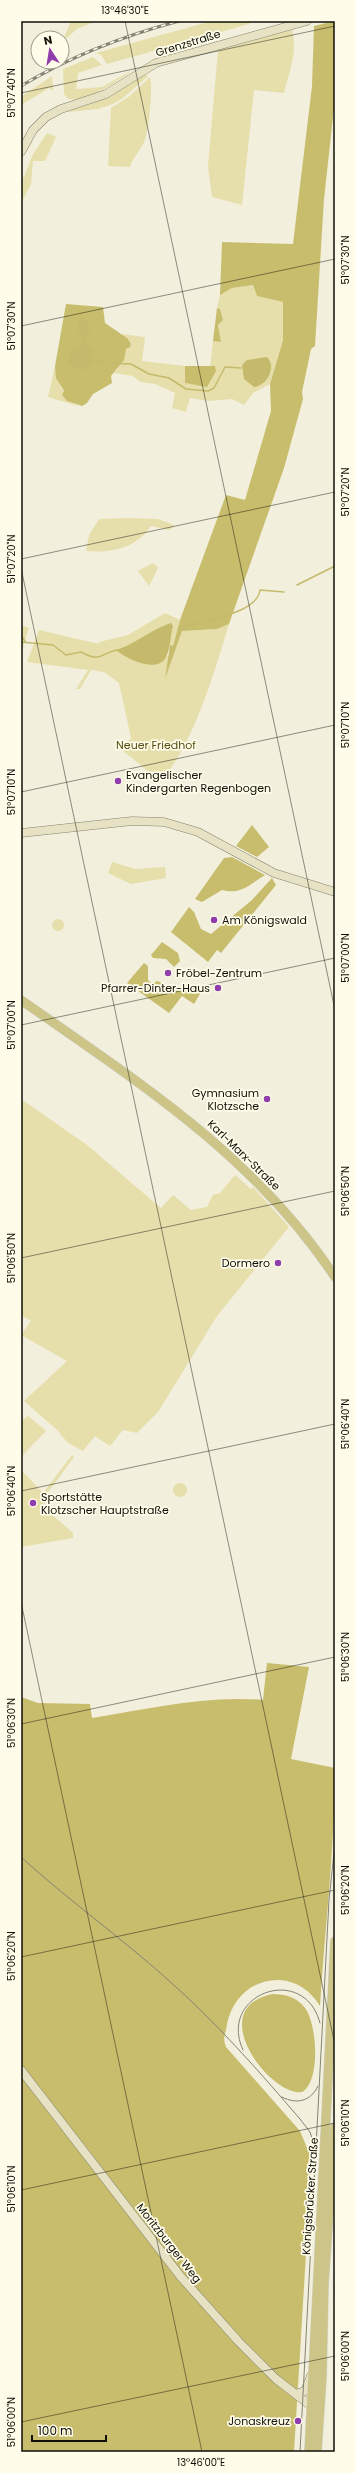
<svg xmlns="http://www.w3.org/2000/svg" width="356" height="2473" font-family="Poppins,sans-serif">
<style>
.green{fill:#e6dfab}
.forest{fill:#c8bd6d}
.water{fill:#c5ba6b}
.lines{fill:none;stroke-linecap:round;stroke-linejoin:round}
.stream{stroke:#c5ba6b;stroke-width:1.5}
.secondary-casing{stroke:#858371;stroke-width:9}
.primary-casing{stroke:#d4d4d3;stroke-width:10}
.secondary{stroke:#e6e2c3;stroke-width:8}
.primary{stroke:#cdc487;stroke-width:9}
.tram{stroke:#858376;stroke-width:1}
.rail-casing{stroke:#858376;stroke-width:3}
.rail{stroke:#fffde9;stroke-width:1.5;stroke-dasharray:4.5;stroke-linecap:butt}
.ticks{fill:none;stroke:#100f08;stroke-width:1;stroke-opacity:0.45}
.poi-dot{fill:#913ead;stroke:#fffde9;stroke-width:1.5}
.labels{text-anchor:middle;dominant-baseline:central;stroke-width:3.5;stroke-linejoin:round;paint-order:stroke}
.street-label{font-size:11px;fill:#100f08;stroke:#fffde9}
.park-label{font-size:11px;fill:#574f12;stroke:#fffde9}
.poi-label{font-size:11px;fill:#100f08;stroke:#fffde9;text-anchor:start}
.neatline{fill:none;stroke:#100f08;stroke-width:1.5}
.ticks-label{font-size:10px;text-anchor:middle;fill:#100f08}
</style>
<rect width="100%" height="100%" fill="#f2efdc"/>
<path class="green" d="M71 21H96L77 29 62 42Z
M212 21H253L249 24 107 64 101 55 96 53Z
M292 30C298 52 289 72 284 93L254 90 242 205 212 197 208 166 218 50Z
M93 57 102 65 78 73 76 89 102 87 136 68C119 79 89 103 68 99L64 94 63 69Z
M145 75 148 76 123 98 113 104 98 109 67 112 101 100Z
M52 76 53 91 49 88 21 105V97Z
M150 77C153 88 149 132 144 142 140 151 133 157 130 167L108 166 111 108 130 96Z
M47 133 56 137 45 161H33L31 184 21 203V177H24L32 156Z
M253 285 257 296 283 302V340L270 384 253 393 244 405 232 399 209 401 190 398 186 412 172 408 175 393 155 384 140 382 133 376 114 373C124 363 126 352 127 338L121 334 145 337 142 361 185 366V383L208 386 213 341 221 342 218 325 223 320 220 309 217 308 220 295 232 288Z
M55 366 60 386 70 402 81 407 48 397Z
M128 518 158 519 174 525 170 530 151 526C135 549 112 553 86 551L89 535 99 519Z
M153 563 158 568 149 586 138 571Z
M165 613 180 620 173 646 170 645 167 655 169 658 165 678 182 631 217 629 229 624C214 673 193 747 159 783L143 767 122 750 131 738 119 683 104 672 91 670 80 689H76L88 670 27 662 39 630 99 644V642L128 635Z
M21 625 29 628 21 653Z
M112 862 136 869 165 867 166 878 131 884 108 873Z
M52 925a6 6 0 1 1 12 0a6 6 0 1 1-12 0Z
M24 1101 87 1145 161 1208 173 1195 191 1210 207 1207 213 1195 220 1193 235 1175 251 1189 253 1187 289 1227 217 1316 158 1412 137 1433 123 1430 110 1446 95 1436 83 1451 68 1443 57 1430 24 1401 67 1361 21 1335 31 1321 21 1315V1103Z
M28 1416 46 1431 21 1457V1421Z
M72 1455 74 1457 46 1495 49 1499 42 1506 73 1533V1538L21 1547V1470L43 1493Z
M173 1490a7 7 0 1 1 14 0a7 7 0 1 1-14 0Z"/>
<path class="forest" d="M335 21V99L324 199 315 346 311 349 302 392 303 399 284 468 229 624 217 629 182 631 165 679 170 645 173 646 180 620 226 495 245 500 271 411 270 384 283 340V302L257 296 253 285 232 288 220 295 222 242 293 244 312 86 314 26Z
M66 304 103 307 105 323 127 338 131 344 130 347 126 349 124 360 111 376 112 383 93 394 87 403 82 406 67 401 62 395 64 391 56 378 55 366Z
M217 308 220 309 223 320 218 325 221 342 213 341Z
M185 366H215L216 371 207 387 185 383Z
M252 825 269 847 257 857 236 846Z
M232 857 265 875C250 884 241 895 222 890L202 902 195 899 224 858Z
M272 878 276 885 221 953 217 950 208 962 171 932 189 907 194 912 201 929 211 934 252 900Z
M162 942 178 953 180 961 174 967 166 959 153 958 151 955Z
M144 963 148 966V980L152 984 157 981 165 984 167 991 175 990 187 984 194 986 200 994 194 1004 182 996 169 1013 127 983Z
M267 1663 309 1667 291 1759 335 1768C335 1847 325 1926 320 2006 294 1963 237 1976 227 2024 226 2034 222 2037 226 2047L300 2131 310 2155 311 2171 294 2452H21V1697L38 1703 90 1704 92 1718C148 1709 205 1695 263 1700Z
M273 1994C285 1994 297 1997 305 2008 317 2023 321 2082 302 2092 271 2097 202 2008 273 1994Z"/>
<path class="water" d="M80 316C87 319 91 324 90 332L85 336 87 345 92 347C94 355 93 366 85 370L74 368 68 363 71 348 84 345 83 336 77 331Z
M267 357C277 367 267 386 254 387L244 379 242 365 247 360Z
M168 624 171 623 173 626C170 636 171 647 166 657 158 674 126 659 116 650 135 644 149 631 168 624Z"/>
<g class="lines">
<path class="stream" d="M92 359 105 363 131 364 149 374 169 378 186 389 208 391 214 388 225 367 241 368
M297 585 335 566
M181 628C200 620 257 615 260 590L284 592
M21 636 25 641
M21 642 53 645 66 655 81 652C102 663 98 654 117 650"/>
<defs>
<path id="secondary" d="M21 152 33 130 46 117 61 109 106 94 156 63 307 21
M21 833 132 821 164 822 198 832 274 873 335 892
M21 2070 181 2277 239 2342 276 2379 315 2409
M296 2394 305 2391 311 2376"/>
<path id="primary" d="M21 1000C138 1082 254 1155 335 1277
M309 2452 335 1941
M317 2452 322 2376 324 2283 335 2127"/>
</defs>
<use href="#secondary" class="secondary-casing"/>
<use href="#primary" class="primary-casing"/>
<use href="#secondary" class="secondary"/>
<use href="#primary" class="primary"/>
<path class="tram" d="M21 1857C68 1900 119 1936 166 1978 215 2021 258 2070 300 2119L310 2132 314 2144
M243 2050C217 1994 304 1962 320 2023
M282 2097C297 2105 311 2101 318 2086
M300 2452 329 1900 335 1843"/>
<defs>
<path id="rail" d="M21 86C71 56 123 36 179 21"/>
</defs>
<use href="#rail" class="rail-casing"/>
<use href="#rail" class="rail"/>
</g>
<path class="ticks" d="M125 21 335 1010M21 93 335 26M21 326 335 259M21 559 335 492M21 568 335 2045M21 792 335 725M21 1025 335 958M21 1258 335 1191M21 1491 335 1424M21 1602 202 2452M21 1724 335 1657M21 1957 335 1890M21 2190 335 2123M21 2422 335 2356"/>
<g class="poi-dot">
<circle cx="118" cy="781" r="4"/>
<circle cx="214" cy="920" r="4"/>
<circle cx="168" cy="973" r="4"/>
<circle cx="218" cy="988" r="4"/>
<circle cx="267" cy="1099" r="4"/>
<circle cx="278" cy="1263" r="4"/>
<circle cx="33" cy="1503" r="4"/>
<circle cx="298" cy="2421" r="4"/>
</g>
<g class="labels">
<g class="street-label">
<text transform="translate(188 43) rotate(-17)">Grenzstraße</text>
<text transform="translate(244 1155) rotate(44)">Karl-Marx-Straße</text>
<text transform="translate(310 2196) rotate(-86)">Königsbrücker Straße</text>
<text transform="translate(169 2243) rotate(52)">Moritzburger Weg</text>
</g>
<g class="park-label">
<text x="156" y="745">Neuer Friedhof</text>
</g>
<g class="poi-label">
<text x="126" y="775">Evangelischer<tspan x="126" dy="13">Kindergarten Regenbogen</tspan></text>
<text x="222" y="920">Am Königswald</text>
<text x="176" y="973">Fröbel-Zentrum</text>
<text x="210" y="988" text-anchor="end">Pfarrer-Dinter-Haus</text>
<text x="259" y="1093" text-anchor="end">Gymnasium<tspan x="259" dy="13">Klotzsche</tspan></text>
<text x="270" y="1263" text-anchor="end">Dormero</text>
<text x="41" y="1497">Sportstätte<tspan x="41" dy="13">Klotzscher Hauptstraße</tspan></text>
<text x="290" y="2421" text-anchor="end">Jonaskreuz</text>
</g>
</g>
<rect width="356" height="2473" fill="none" stroke="#fffde9" stroke-width="44"/>
<g transform="translate(50 50) rotate(348)"><circle r="19" fill="#fffde9" stroke="#9f9e8f"/>
<path d="M0-3L7 15L0 10L-7 15Z" fill="#913ead"/>
<text y="-6" font-size="11" font-weight="bold" text-anchor="middle" fill="#100f08">N</text>
</g>
<path d="M32 2435v6h74v-6" fill="none" stroke="#100f08" stroke-width="2"/>
<text x="38" y="2435" font-size="12" fill="#100f08" stroke="#fffde9" stroke-width="3" paint-order="stroke">100 m</text>
<rect x="22" y="22" width="312" height="2429" class="neatline"/>
<g class="ticks-label">
<text x="125" y="14">13°46'30"E</text>
<text transform="translate(11 93) rotate(-90)" y="4">51°07'40"N</text>
<text transform="translate(345 260) rotate(-90)" y="4">51°07'30"N</text>
<text transform="translate(11 326) rotate(-90)" y="4">51°07'30"N</text>
<text transform="translate(345 492) rotate(-90)" y="4">51°07'20"N</text>
<text transform="translate(11 559) rotate(-90)" y="4">51°07'20"N</text>
<text transform="translate(345 725) rotate(-90)" y="4">51°07'10"N</text>
<text transform="translate(11 792) rotate(-90)" y="4">51°07'10"N</text>
<text transform="translate(345 958) rotate(-90)" y="4">51°07'00"N</text>
<text transform="translate(11 1025) rotate(-90)" y="4">51°07'00"N</text>
<text transform="translate(345 1191) rotate(-90)" y="4">51°06'50"N</text>
<text transform="translate(11 1258) rotate(-90)" y="4">51°06'50"N</text>
<text transform="translate(345 1424) rotate(-90)" y="4">51°06'40"N</text>
<text transform="translate(11 1491) rotate(-90)" y="4">51°06'40"N</text>
<text transform="translate(345 1657) rotate(-90)" y="4">51°06'30"N</text>
<text transform="translate(11 1723) rotate(-90)" y="4">51°06'30"N</text>
<text transform="translate(345 1890) rotate(-90)" y="4">51°06'20"N</text>
<text transform="translate(11 1956) rotate(-90)" y="4">51°06'20"N</text>
<text transform="translate(345 2123) rotate(-90)" y="4">51°06'10"N</text>
<text transform="translate(11 2189) rotate(-90)" y="4">51°06'10"N</text>
<text transform="translate(345 2356) rotate(-90)" y="4">51°06'00"N</text>
<text transform="translate(11 2422) rotate(-90)" y="4">51°06'00"N</text>
<text x="201" y="2466">13°46'00"E</text>
</g>
</svg>
